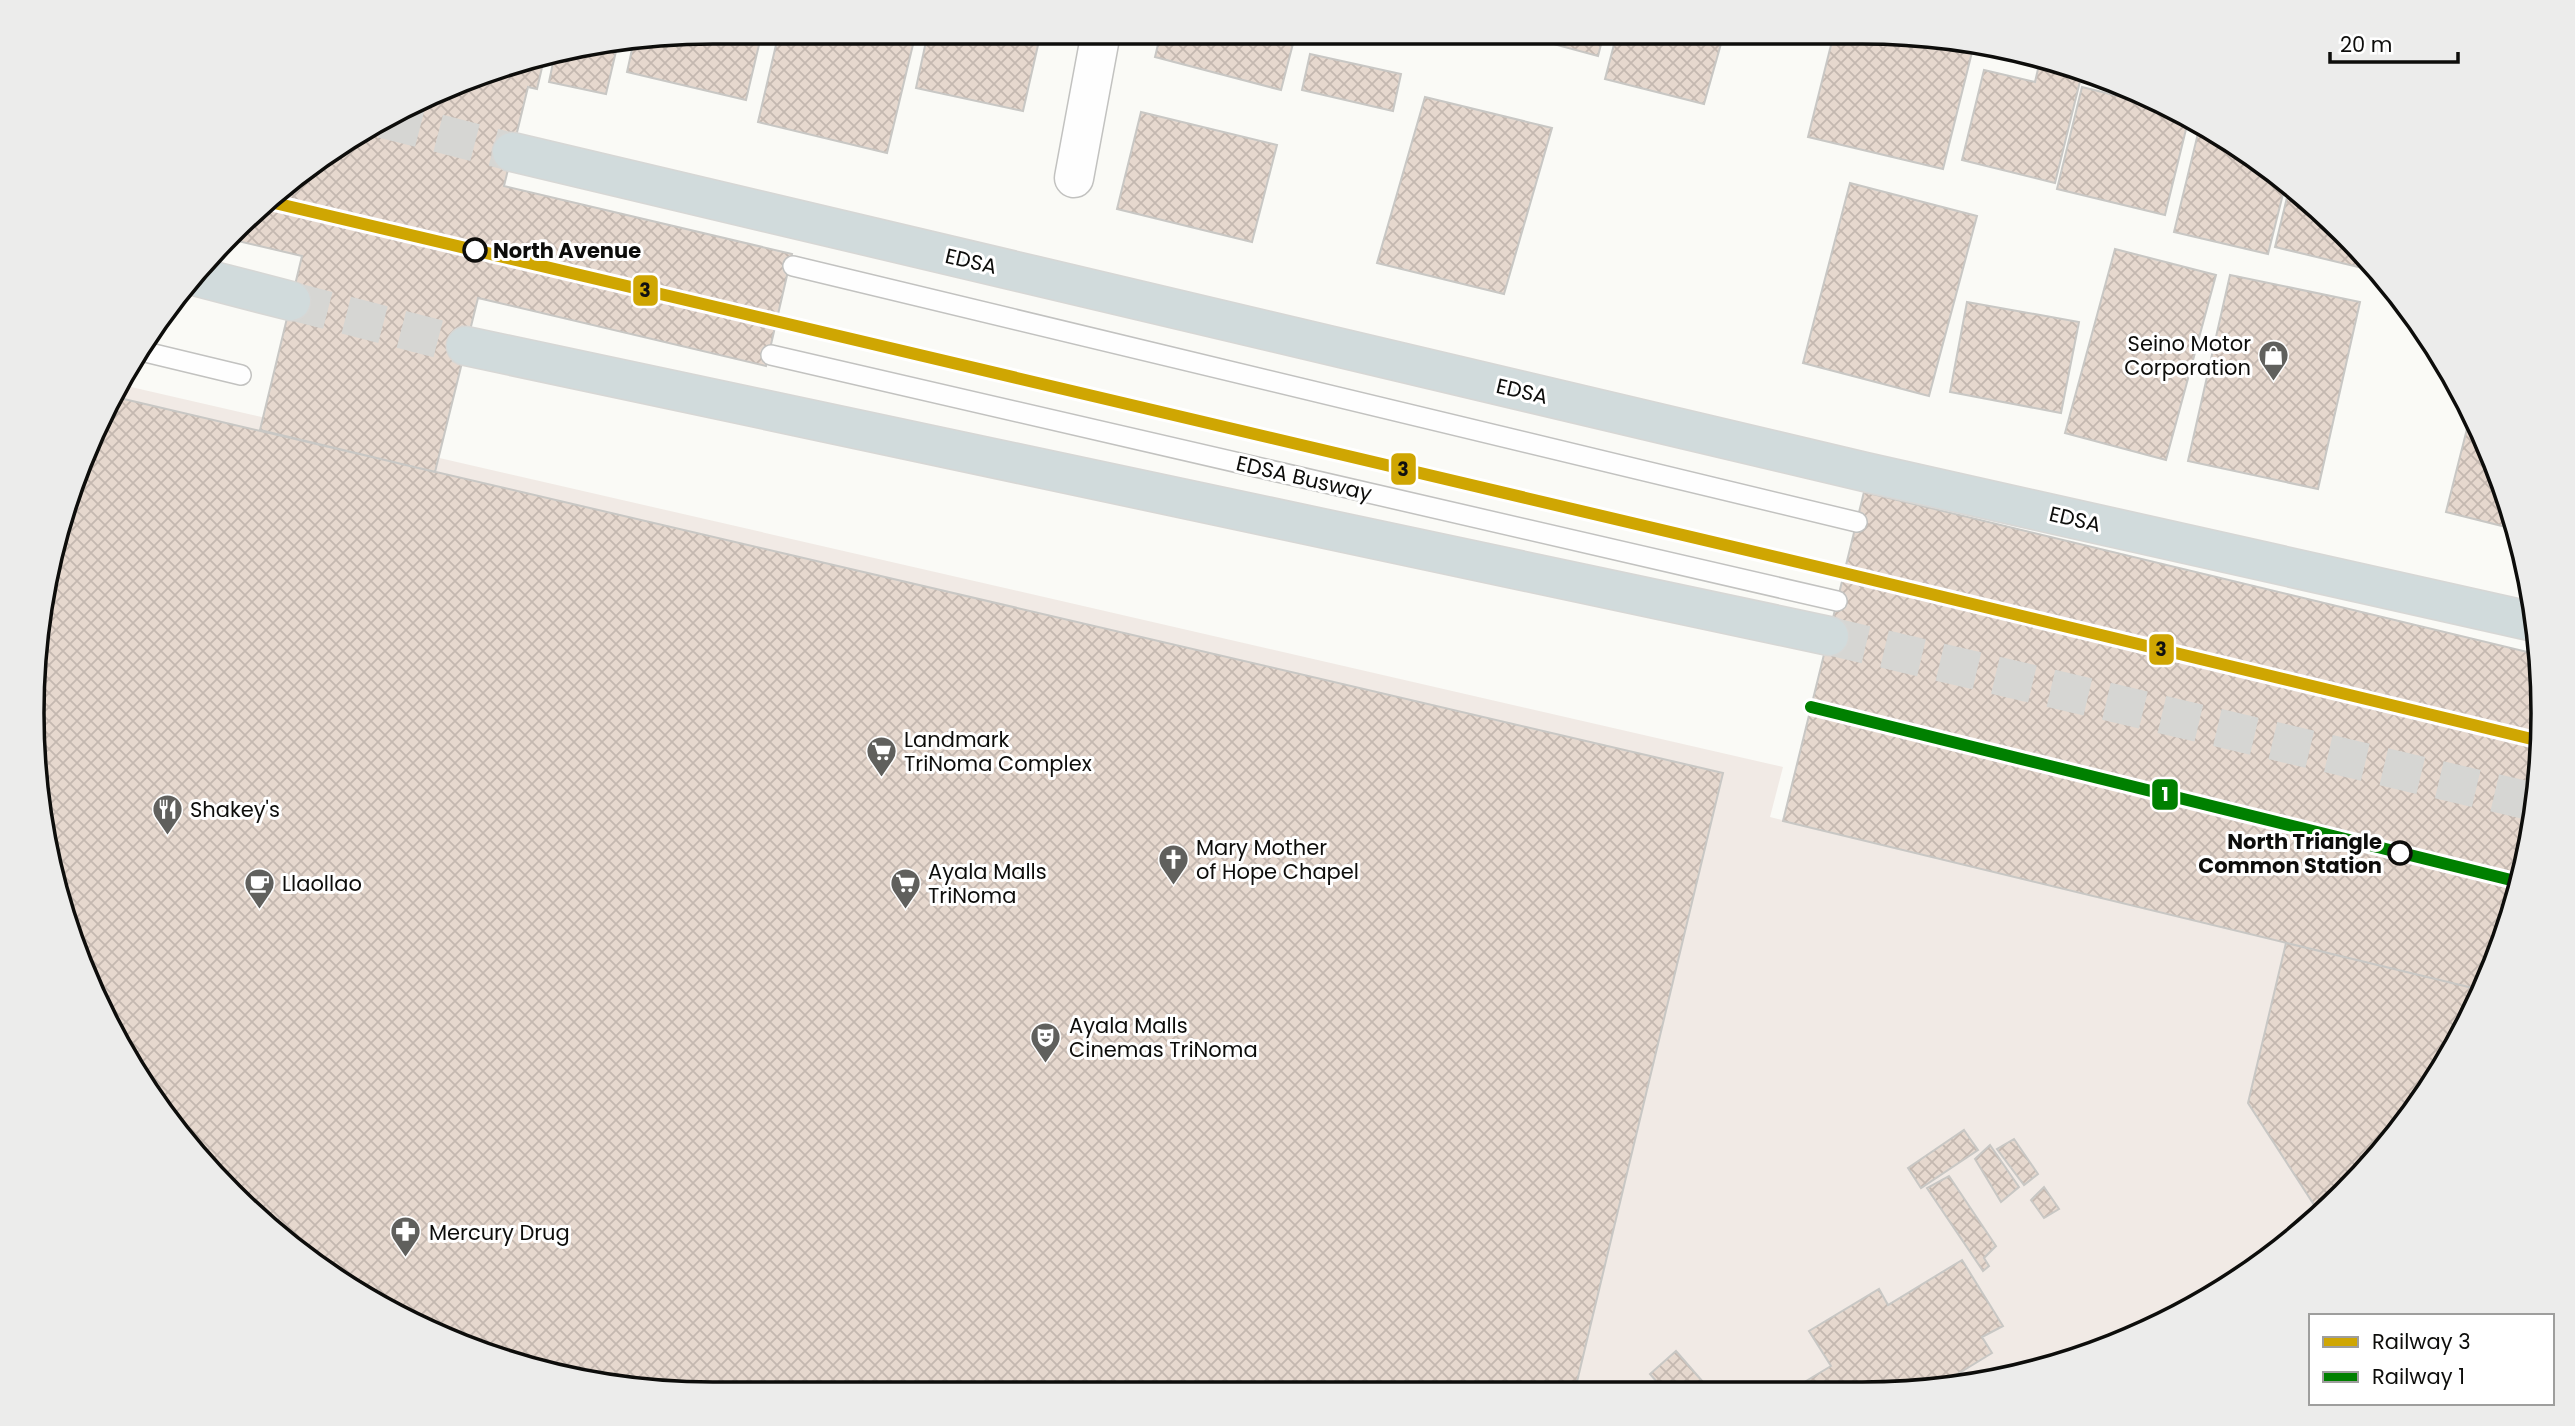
<svg xmlns="http://www.w3.org/2000/svg" width="2575" height="1426" font-family="Poppins,sans-serif">
<style>
.commercial{fill:#f1eae5}
.building{fill:url(#building-cross-hatch);stroke:#c8c7c4;stroke-width:2}
.lines{fill:none;stroke-linecap:round;stroke-linejoin:round}
.trunk-tunnel{stroke:#d6d6d3;stroke-width:38;stroke-dasharray:38 19;stroke-linecap:butt}
.service-casing{stroke:#c2c2c0;stroke-width:22}
.minor-casing{stroke:#c2c2c0;stroke-width:41}
.trunk-casing{stroke:#d7d7d5;stroke-width:41}
.service{stroke:#fefefe;stroke-width:19}
.minor{stroke:#fefefe;stroke-width:38}
.trunk{stroke:#d1dbdc;stroke-width:38}
.rail-1-casing{stroke:#fff;stroke-width:18}
.rail-2-casing{stroke:#fff;stroke-width:18}
.rail-1{stroke:#cfa602;stroke-width:12}
.rail-2{stroke:#008000;stroke-width:12}
.stop-dot{fill:#fff;stroke:#0d0d0b;stroke-width:3.5}
.labels{text-anchor:middle;dominant-baseline:central;stroke-width:6;stroke-linejoin:round;paint-order:stroke}
.stop-label{font-size:21px;font-weight:bold;fill:#0d0d0b;stroke:#fff;text-anchor:start}
.street-label{font-size:21px;fill:#0d0d0b;stroke:#fff}
.poi-label{font-size:21px;fill:#0d0d0b;stroke:#fff;text-anchor:start}
.rim{fill:none;stroke:#0d0d0b;stroke-width:3.5}
.line-badge{stroke:#fff;stroke-width:2.5}
.badge-label{font-size:19px;text-anchor:middle;font-weight:bold;fill:#fff}
.pale-badge-label{font-size:19px;text-anchor:middle;font-weight:bold;fill:#111}
</style>
<defs>
<pattern id="building-cross-hatch" width="8" height="8" patternUnits="userSpaceOnUse" patternTransform="scale(1.75)"><rect width="8" height="8" fill="#e6d8ce"/><path d="M0 0l8 8M0 8l8-8" fill="none" stroke="#c4b8b0"/></pattern>
</defs>
<rect width="100%" height="100%" fill="#fafaf6"/>
<path class="commercial" d="M118 384 1783 767 1770 817 2481 990 2452 1054 2344 1195 2240 1280 2081 1358 1951 1389 669 1393 494 1358 372 1303 264 1226 200 1162 123 1054 83 973 45 846 33 757 37 624 55 536 102 412Z"/>
<path class="building" d="M713 32H762L746 100 627 72 633 45Z
M779 32H916L887 153 758 122Z
M928 32H1041L1023 111 916 88Z
M1161 32H1296L1281 90 1155 57Z
M1509 32 1604 33 1598 56Z
M1617 33H1724L1704 104 1605 79Z
M1834 33H1906L1974 44 1943 169 1808 137Z
M617 47 606 94 549 82 554 58Z
M1310 54 1401 74 1393 111 1302 90Z
M2041 56 2082 73 2055 183 1962 160 1984 70 2035 82Z
M544 59 537 89 528 87 504 186 792 254 766 366 478 298 435 472 260 430 302 256 225 238 298 172 411 102 477 75 499 80 502 66Z
M2082 87 2166 108 2189 117 2165 215 2057 189Z
M1425 97 1552 128 1504 294 1377 263Z
M1141 112 1277 145 1252 242 1117 209Z
M2200 125 2208 126 2286 182 2268 254 2174 232Z
M1850 183 1977 216 1929 396 1803 363Z
M2290 185 2312 201 2379 272 2275 247Z
M2115 249 2216 275 2166 460 2065 433Z
M2230 275 2360 302 2318 489 2188 461Z
M1967 302 2079 322 2061 413 1950 392Z
M111 396 1723 773 1575 1390 669 1393 494 1358 372 1303 264 1226 200 1162 123 1054 83 973 45 846 33 757 37 624 55 536 102 412Z
M2472 409 2473 412 2518 530 2446 512Z
M1864 492 2540 655 2542 669 2538 802 2507 932 2481 990 1783 821Z
M2286 943 2481 990 2452 1054 2344 1195 2320 1214 2248 1103Z
M1964 1130 1978 1150 1921 1188 1908 1168Z
M2014 1139 2038 1174 2024 1185 1997 1149Z
M1990 1145 2019 1187 2001 1202 1975 1159Z
M1949 1176 1996 1246 1984 1258 1989 1266 1983 1271 1927 1188Z
M2044 1187 2059 1209 2044 1218 2031 1200Z
M1962 1260 2003 1326 1982 1337 1992 1353 1933 1389H1793L1831 1366 1809 1331 1879 1289 1888 1305Z
M1676 1351 1710 1390H1664L1650 1374Z"/>
<g class="lines">
<path class="trunk-tunnel" d="M383 119 512 152
M291 301 466 346
M1829 636 2538 803"/>
<defs>
<path id="service" d="M793 266 1857 522
M137 350 241 375
M771 355 1837 601"/>
<path id="minor" d="M1074 178 1101 32"/>
<path id="trunk" d="M512 152 1865 472 2534 622
M194 276 291 301
M466 346 1829 636"/>
</defs>
<use href="#service" class="service-casing"/>
<use href="#minor" class="minor-casing"/>
<use href="#trunk" class="trunk-casing"/>
<use href="#service" class="service"/>
<use href="#minor" class="minor"/>
<use href="#trunk" class="trunk"/>
<defs>
<path id="rail-1" d="M266 201 1844 573 2540 741"/>
<path id="rail-2" d="M1811 707 2519 882"/>
</defs>
<use href="#rail-1" class="rail-1-casing"/>
<use href="#rail-2" class="rail-2-casing"/>
<use href="#rail-1" class="rail-1"/>
<use href="#rail-2" class="rail-2"/>
</g>
<defs>
<symbol id="shop-pin" viewBox="-11 -11 22 30"><path d="M0 17L-7.5 6A9.5 9.5 0 1 1 7.5 6Z" fill="#60605d" stroke="#fff"/><path d="M-5-2.5h2.3a2.7 3.5 0 0 1 5.4 0H5L5.5 6h-11ZM-1.5-2.5h3a1.5 2.3 0 0 0-3 0Z" fill="#fff"/></symbol>
<symbol id="supermarket-pin" viewBox="-11 -11 22 30"><path d="M0 17L-7.5 6A9.5 9.5 0 1 1 7.5 6Z" fill="#60605d" stroke="#fff"/><path d="M-6-5.5h2.5l.6 2H6L4.5 2H-2.5L-4.4-4H-6ZM-1.5 3.2a1.3 1.3 0 1 0 .1 0ZM3 3.2a1.3 1.3 0 1 0 .1 0Z" fill="#fff"/></symbol>
<symbol id="restaurant-pin" viewBox="-11 -11 22 30"><path d="M0 17L-7.5 6A9.5 9.5 0 1 1 7.5 6Z" fill="#60605d" stroke="#fff"/><path d="M-5-6h1v4h1v-4h1v4h1v-4h1v5L-1.5 .5V6h-2V.5L-5-1ZM5-6V6H3V1.5H1.5Q1.5-4 5-6Z" fill="#fff"/></symbol>
<symbol id="church-pin" viewBox="-11 -11 22 30"><path d="M0 17L-7.5 6A9.5 9.5 0 1 1 7.5 6Z" fill="#60605d" stroke="#fff"/><path d="M-1.2-6h2.4v3.5h3.3v2.4h-3.3V6h-2.4V-.1h-3.3v-2.4h3.3Z" fill="#fff"/></symbol>
<symbol id="cafe-pin" viewBox="-11 -11 22 30"><path d="M0 17L-7.5 6A9.5 9.5 0 1 1 7.5 6Z" fill="#60605d" stroke="#fff"/><path d="M-5.5-4.5H6V0H3Q3 3.5 0 3.5H-2.5Q-5.5 3.5-5.5 0ZM3-3.2v2h1.7v-2ZM-6 4.5H4V6H-6Z" fill="#fff"/></symbol>
<symbol id="theatre-pin" viewBox="-11 -11 22 30"><path d="M0 17L-7.5 6A9.5 9.5 0 1 1 7.5 6Z" fill="#60605d" stroke="#fff"/><path d="M-5-5.5Q0-4 5-5.5V0Q5 5 0 6Q-5 5-5 0ZM-3.3-2.5H-1v1.5H-3.3ZM1-2.5H3.3v1.5H1ZM-2.8 1Q0 5.5 2.8 1Z" fill="#fff"/></symbol>
<symbol id="pharmacy-pin" viewBox="-11 -11 22 30"><path d="M0 17L-7.5 6A9.5 9.5 0 1 1 7.5 6Z" fill="#60605d" stroke="#fff"/><path d="M-2-6h4v4h4v4h-4v4h-4v-4h-4v-4h4Z" fill="#fff"/></symbol>
</defs>
<g fill-rule="evenodd">
<use href="#shop-pin" x="2256" y="338" width="35" height="47"/>
<use href="#supermarket-pin" x="864" y="734" width="35" height="47"/>
<use href="#restaurant-pin" x="150" y="792" width="35" height="47"/>
<use href="#church-pin" x="1156" y="842" width="35" height="47"/>
<use href="#cafe-pin" x="242" y="866" width="35" height="47"/>
<use href="#supermarket-pin" x="888" y="866" width="35" height="47"/>
<use href="#theatre-pin" x="1028" y="1020" width="35" height="47"/>
<use href="#pharmacy-pin" x="388" y="1214" width="35" height="47"/>
</g>
<g class="stop-dot">
<circle cx="475" cy="250" r="11"/>
<circle cx="2400" cy="853" r="11"/>
</g>
<g class="labels">
<g class="stop-label">
<text x="493" y="250">North Avenue</text>
<text x="2382" y="841" text-anchor="end">North Triangle<tspan x="2382" dy="24">Common Station</tspan></text>
</g>
<g class="street-label">
<text transform="translate(971 261) rotate(13)">EDSA</text>
<text transform="translate(1522 391) rotate(13)">EDSA</text>
<text transform="translate(1304 478) rotate(13)">EDSA Busway</text>
<text transform="translate(2075 519) rotate(13)">EDSA</text>
</g>
<g class="poi-label">
<text x="2251" y="343" text-anchor="end">Seino Motor<tspan x="2251" dy="24">Corporation</tspan></text>
<text x="904" y="739">Landmark<tspan x="904" dy="24">TriNoma Complex</tspan></text>
<text x="190" y="809">Shakey's</text>
<text x="1196" y="847">Mary Mother<tspan x="1196" dy="24">of Hope Chapel</tspan></text>
<text x="928" y="871">Ayala Malls<tspan x="928" dy="24">TriNoma</tspan></text>
<text x="282" y="883">Llaollao</text>
<text x="1069" y="1025">Ayala Malls<tspan x="1069" dy="24">Cinemas TriNoma</tspan></text>
<text x="429" y="1232">Mercury Drug</text>
</g>
</g>
<path d="M0 0H2575V1426H0ZM713 44H1862A669 669 0 0 1 2531 713V713A669 669 0 0 1 1862 1382H713A669 669 0 0 1 44 713V713A669 669 0 0 1 713 44Z" fill="#ececeb" fill-rule="evenodd"/>
<path class="rim" d="M713 44H1862A669 669 0 0 1 2531 713V713A669 669 0 0 1 1862 1382H713A669 669 0 0 1 44 713V713A669 669 0 0 1 713 44Z"/>
<g class="line-badge">
<rect x="632" y="274" width="27" height="33" rx="7" fill="#cfa602"/>
<rect x="1390" y="452" width="27" height="34" rx="7" fill="#cfa602"/>
<rect x="2148" y="633" width="27" height="33" rx="7" fill="#cfa602"/>
<rect x="2151" y="778" width="28" height="33" rx="7" fill="#008000"/>
</g>
<g class="badge-label">
<text x="2165" y="801">1</text>
</g>
<g class="pale-badge-label">
<text x="645" y="297">3</text>
<text x="1403" y="476">3</text>
<text x="2161" y="656">3</text>
</g>
<rect x="2309" y="1314" width="245" height="91" fill="#ffffff" stroke="#9e9e9d" stroke-width="2"/>
<rect x="2323" y="1337" width="35" height="10" fill="#cfa602" stroke="#9e9e9d" stroke-width="2"/>
<text x="2372" y="1349" font-size="21" fill="#0d0d0b">Railway 3</text>
<rect x="2323" y="1372" width="35" height="10" fill="#008000" stroke="#9e9e9d" stroke-width="2"/>
<text x="2372" y="1384" font-size="21" fill="#0d0d0b">Railway 1</text>
<path d="M2330 52v10h128v-10" fill="none" stroke="#0d0d0b" stroke-width="3.5"/>
<text x="2340" y="52" font-size="21" fill="#0d0d0b" stroke="#ffffff" stroke-width="5" paint-order="stroke">20 m</text>
</svg>
